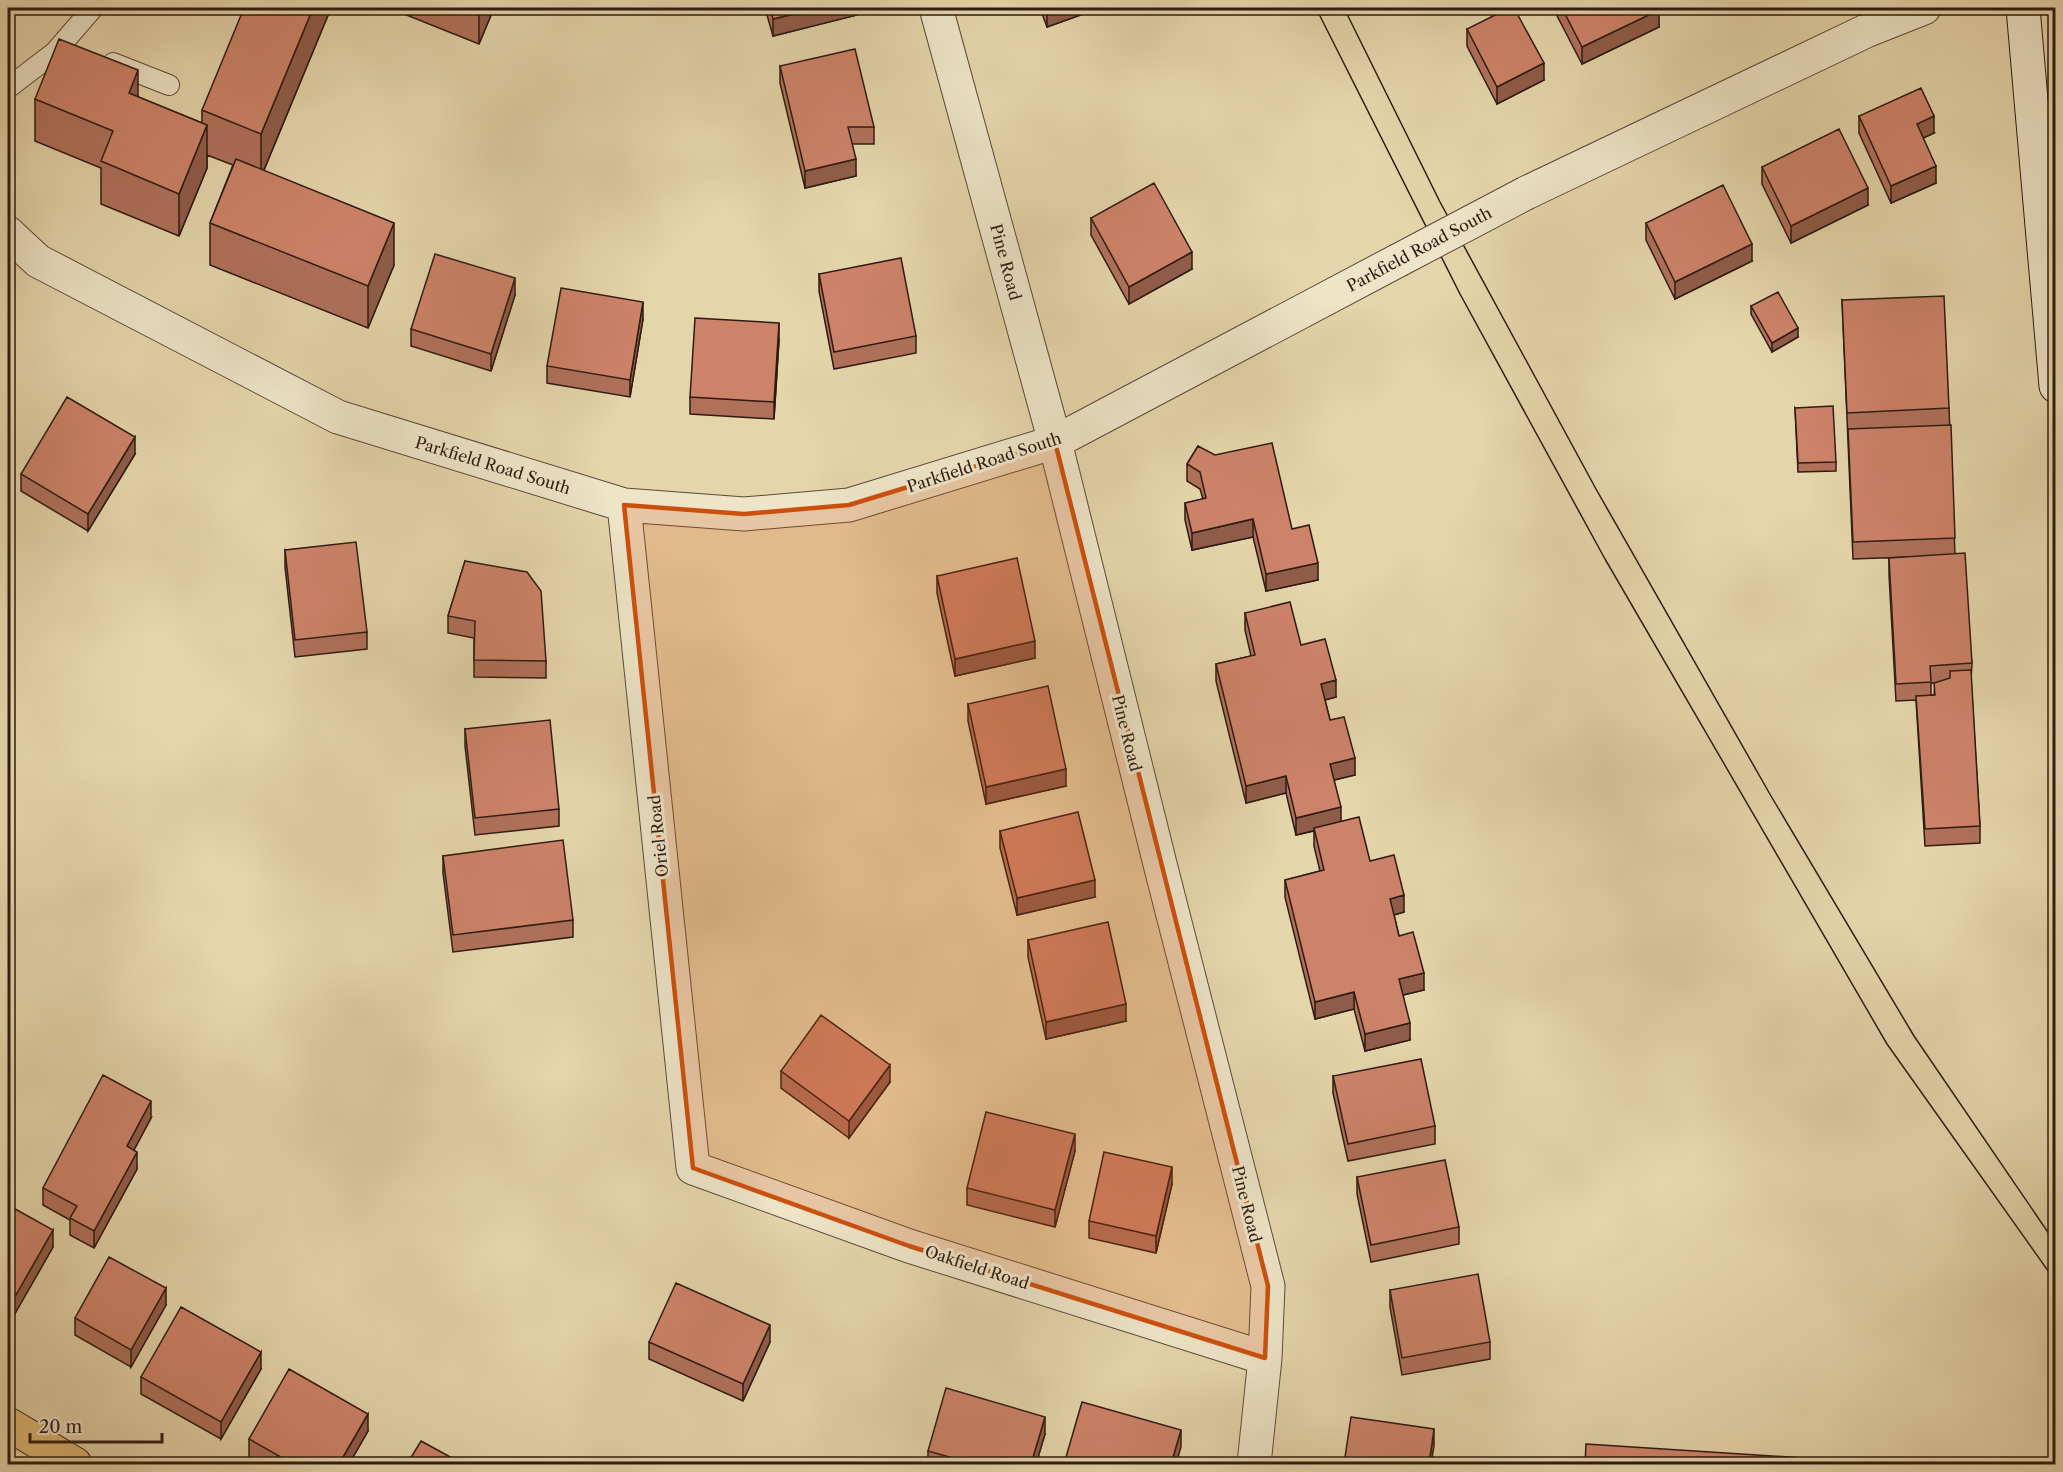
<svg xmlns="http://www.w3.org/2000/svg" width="2063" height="1472" font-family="'Libre Caslon Text',serif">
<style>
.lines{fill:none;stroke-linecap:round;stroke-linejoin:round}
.lane-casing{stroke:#5c4a38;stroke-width:22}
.street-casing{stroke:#5c4a38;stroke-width:35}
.secondary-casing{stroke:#2e1b11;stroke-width:35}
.primary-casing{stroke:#2e1b11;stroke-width:35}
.lane{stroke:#eee4c8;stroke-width:20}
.street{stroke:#eee4c8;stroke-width:33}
.secondary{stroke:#eee4c8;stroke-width:33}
.primary{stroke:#e2ba76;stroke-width:33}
.tram{stroke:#2e1b11;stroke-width:1.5}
.street-bridge-casing{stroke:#5c4a38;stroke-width:35;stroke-linecap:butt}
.street-bridge{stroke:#eee4c8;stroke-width:33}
.wall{fill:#b0715b;stroke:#2e1b11;stroke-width:1.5;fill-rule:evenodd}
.shaded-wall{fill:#905c4a;stroke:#2e1b11;stroke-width:1.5}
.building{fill:#cd836a;stroke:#2e1b11;stroke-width:1.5}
.marked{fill:#cc500d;fill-opacity:0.2;stroke:#cc500d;stroke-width:4.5;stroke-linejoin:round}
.labels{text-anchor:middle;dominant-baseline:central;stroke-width:6;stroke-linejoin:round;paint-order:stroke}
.street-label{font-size:16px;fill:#2e1b11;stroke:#eee4c8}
</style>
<rect width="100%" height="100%" fill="#e5d5ab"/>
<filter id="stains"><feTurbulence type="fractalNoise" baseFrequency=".00333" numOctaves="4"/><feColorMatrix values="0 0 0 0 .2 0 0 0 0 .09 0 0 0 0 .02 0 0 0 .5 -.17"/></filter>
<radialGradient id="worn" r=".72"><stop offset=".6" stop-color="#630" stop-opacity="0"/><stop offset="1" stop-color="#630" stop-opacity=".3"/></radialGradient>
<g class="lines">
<defs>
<path id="lane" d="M113 63 169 85
M8 88 55 52 93 8"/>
<path id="street" d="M936 8 1055 442 1161 868 1268 1286 1265 1358 1254 1464
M1526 193 1866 31 1924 8
M8 233 38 261 338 417 624 505 744 514 849 505 1055 442 1397 261
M624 505 693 1168 909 1246 1265 1358"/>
<path id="secondary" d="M2023 8 2056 386"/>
<path id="primary" d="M8 1424 75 1464"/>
</defs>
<use href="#lane" class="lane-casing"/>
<use href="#street" class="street-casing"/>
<use href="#secondary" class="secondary-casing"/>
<use href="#primary" class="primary-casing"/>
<use href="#lane" class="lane"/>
<use href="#street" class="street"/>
<use href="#secondary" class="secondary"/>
<use href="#primary" class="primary"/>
<path class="tram" d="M1316 8 1460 294 1605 559 1887 1044 2056 1282
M1344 8 1440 202 1596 489 1771 796 1914 1036 2056 1244"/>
<defs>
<path id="street-bridge" d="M1397 261 1526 193"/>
</defs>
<use href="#street-bridge" class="street-bridge-casing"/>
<use href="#street-bridge" class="street-bridge"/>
</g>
<path class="wall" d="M331 8 264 170 394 265 368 328 210 265V223L233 165 207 155V168L179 236 101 204V168L35 141V99L138 97 202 123V110Z
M389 8H494L479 44Z
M765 8H857V15L773 36Z
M1040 8H1100L1047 27Z
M1553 8H1658L1659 27 1582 64Z
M1467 29 1544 80 1497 104 1467 46Z
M780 66 874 127V144H852L856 176 805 188 780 83Z
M1859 116 1934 133 1923 138 1936 183 1891 203 1859 133Z
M1762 167 1868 205 1791 243 1762 184Z
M1091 218 1192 269 1129 304 1091 235Z
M1646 223 1752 261 1675 299 1646 240Z
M819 274 916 336V353L834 369 819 291Z
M515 295 491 371 411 346V329Z
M1842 300 1949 408 1955 554 1972 663 1971 680 1980 826V843L1925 846 1916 700 1896 701 1889 575V558L1909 557 1853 559ZM1931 683H1935L1934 695H1931Z
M1751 306 1798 337 1772 352 1751 314Z
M643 319 630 397 547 383V366Z
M779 340 774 419 690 414V397Z
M1795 408 1836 462V471L1798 472Z
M1198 446 1292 529 1318 580 1266 591 1253 537 1192 550 1185 520V503L1203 499 1200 489 1187 481V464Z
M135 454 88 531 21 491V474Z
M285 550 367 632V649L295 657 285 567Z
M465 561 546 661V678L474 677V638L448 633V616Z
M937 576 1035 658 955 676 937 593Z
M1245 613 1301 645 1336 697 1325 700 1330 720 1355 775 1334 780 1341 822 1370 861 1404 912 1394 915 1399 936 1424 990 1403 995 1410 1040 1365 1051 1354 1009 1315 1019 1285 897V880L1320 871 1314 846V831L1296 835 1286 793 1246 803 1216 681V664L1251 656 1245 630Z
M968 704 1066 786 986 804 968 721Z
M465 729 559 809V826L475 835 465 746Z
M1000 831 1095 897 1017 915 1000 848Z
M443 856 573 920V937L453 952 443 873Z
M1028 940 1126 1021 1046 1039 1028 957Z
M781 1071 890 1082 849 1138 781 1088Z
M1333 1076 1435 1126V1144L1348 1161 1333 1093Z
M151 1118 134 1150 137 1169 94 1248 70 1235V1220L43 1205V1188Z
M1075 1151 1055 1227 967 1205V1188Z
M1357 1177 1459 1227V1244L1371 1262 1357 1194Z
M1172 1184 1156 1253 1089 1238V1221Z
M8 1205 53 1247 13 1317 8 1314Z
M1390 1290 1490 1342V1359L1402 1375 1390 1307Z
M166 1305 131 1367 75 1335V1318Z
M649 1342H770L743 1401 649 1359Z
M261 1369 221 1439 141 1394V1377Z
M368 1431 349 1464H263L249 1456V1439Z
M1045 1434 1036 1464H928V1451Z"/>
<path class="shaded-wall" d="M313 8H331L261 177V134Z
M479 8H494L479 44Z
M819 8H857V15L773 36V19Z
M1055 8H1100L1047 27V10Z
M1691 8H1704L1691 14Z
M1659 10V27L1582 64V47Z
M1544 63V80L1497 104V87Z
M138 70V113L129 93Z
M1934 116V133L1917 141V124Z
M207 125V168L179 236V194Z
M856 159V176L805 188V171Z
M1936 166V183L1891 203V186Z
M1868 188V205L1791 243V226Z
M394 223V265L368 328V286Z
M1752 244V261L1675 299V282Z
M1192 252V269L1129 304V287Z
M515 278V295L491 371V354Z
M643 302V319L630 397V380Z
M779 323V340L774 419V402Z
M1798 328V337L1772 352V343Z
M135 437V454L88 531V514Z
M1253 519V537L1192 550V533Z
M1318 563V580L1266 591V574Z
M1035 641V658L955 676V659Z
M1336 680V697L1321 701V684Z
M1355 758V775L1330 781V764Z
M1066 769V786L986 804V787Z
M1286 776V793L1246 803V786Z
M1341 807V824L1296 835V818Z
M1095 880V897L1017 915V898Z
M1404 895V912L1390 916V899Z
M1424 973V990L1399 996V979Z
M1354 992V1009L1315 1019V1002Z
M1126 1004V1021L1046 1039V1022Z
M1410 1023V1040L1365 1051V1034Z
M890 1065V1082L849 1138V1121Z
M151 1101V1118L127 1163V1146Z
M1075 1134V1151L1055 1227V1210Z
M137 1152V1169L94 1248V1231Z
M1172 1167V1184L1156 1253V1236Z
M53 1230V1247L13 1317V1300Z
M166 1288V1305L131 1367V1350Z
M770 1325V1342L743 1401V1384Z
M261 1352V1369L221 1439V1422Z
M368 1414V1431L349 1464H339Z
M1045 1417V1434L1036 1464H1031Z
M1434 1429V1446L1431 1464H1429Z
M1181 1430V1447L1176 1464H1171Z"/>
<path class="building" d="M244 8H313L261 134 202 110Z
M770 8H819L773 19Z
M1046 8H1055L1047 10Z
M1509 8H1514L1544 63 1497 87 1467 29Z
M1562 8H1658L1659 10 1582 47Z
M59 39 138 70 129 93 207 125 179 194 101 161 113 131 35 99Z
M855 49 874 127H848L856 159 805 171 780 66Z
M1921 88 1934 116 1917 124 1936 166 1891 186 1859 116Z
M1839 129 1868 188 1791 226 1762 167Z
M236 159 394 223 368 286 210 223Z
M1154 183 1192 252 1129 287 1091 218Z
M1723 185 1752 244 1675 282 1646 223Z
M435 254 515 278 491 354 411 329Z
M901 258 916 336 834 352 819 274Z
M561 288 643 302 630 380 547 366Z
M1778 292 1798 328 1772 343 1751 306Z
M1944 296 1949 408 1847 413 1842 300Z
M695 318 779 323 774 402 690 397Z
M67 397 135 437 88 514 21 474Z
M1833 406 1836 462 1798 463 1795 408Z
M1951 425 1955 538 1853 542 1848 429Z
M1272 443 1292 529 1309 525 1318 563 1266 574 1253 519 1192 533 1185 503 1206 498 1200 472 1187 464 1198 446 1215 455Z
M356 542 367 632 295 640 285 550Z
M1965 553 1972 663 1930 666 1931 682 1896 684 1889 558Z
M1017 558 1035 641 955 659 937 576Z
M465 561 527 572 541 591 546 661 474 660 475 621 448 616Z
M1290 602 1301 645 1325 639 1336 680 1321 684 1330 720 1344 717 1355 758 1330 764 1341 807 1296 818 1286 776 1246 786 1216 664 1255 655 1245 613Z
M1971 670 1980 826 1925 829 1916 696 1935 695 1934 683 1950 678V671Z
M1048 686 1066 769 986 787 968 704Z
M550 720 559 809 475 818 465 729Z
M1078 812 1095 880 1017 898 1000 831Z
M1359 817 1370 861 1394 855 1404 895 1390 899 1395 919 1399 936 1413 932 1424 973 1399 979 1410 1023 1365 1034 1354 992 1315 1002 1285 880 1324 870 1314 828Z
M563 840 573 920 453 935 443 856Z
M1108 922 1126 1004 1046 1022 1028 940Z
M821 1015 890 1065 849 1121 781 1071Z
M1421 1059 1435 1126 1348 1144 1333 1076Z
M103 1075 151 1101 127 1146 137 1152 94 1231 70 1218 77 1206 43 1188Z
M986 1112 1075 1134 1055 1210 967 1188Z
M1104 1152 1172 1167 1156 1236 1089 1221Z
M1445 1160 1459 1227 1371 1245 1357 1177Z
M8 1205 53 1230 13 1300 8 1297Z
M109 1257 166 1288 131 1350 75 1318Z
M1478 1274 1490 1342 1402 1358 1390 1290Z
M676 1283 770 1325 743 1384 649 1342Z
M181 1307 261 1352 221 1422 141 1377Z
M289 1369 368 1414 339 1464H293L249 1439Z
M946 1388 1045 1417 1031 1464H974L928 1451Z
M1082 1402 1181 1430 1171 1464H1064Z
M1351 1417 1434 1429 1429 1464H1344Z
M421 1441 463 1464H407Z
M1586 1444 1897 1464H1585Z"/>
<path class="marked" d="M1055 442 1268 1286 1265 1358 909 1246 693 1168 624 505 744 514 849 505Z"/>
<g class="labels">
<g class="street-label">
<text transform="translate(1419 249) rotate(-28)">Parkfield Road South</text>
<text transform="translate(1006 262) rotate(75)">Pine Road</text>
<text transform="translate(984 462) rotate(-18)">Parkfield Road South</text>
<text transform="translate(493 465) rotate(17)">Parkfield Road South</text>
<text transform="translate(1127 733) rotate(76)">Pine Road</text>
<text transform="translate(658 836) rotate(-96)">Oriel Road</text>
<text transform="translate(1247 1204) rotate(76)">Pine Road</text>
<text transform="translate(977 1267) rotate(18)">Oakfield Road</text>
</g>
</g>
<rect width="2063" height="1472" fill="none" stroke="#e5d5ab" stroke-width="30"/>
<rect x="9" y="9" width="2045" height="1454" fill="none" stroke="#2e1b11" stroke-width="3"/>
<rect x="15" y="15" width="2033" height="1442" fill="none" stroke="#2e1b11" stroke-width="1.5"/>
<path d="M30 1433v9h132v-9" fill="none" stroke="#2e1b11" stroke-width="3"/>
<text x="39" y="1433" font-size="18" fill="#2e1b11" stroke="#eee4c8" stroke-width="4.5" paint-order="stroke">20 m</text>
<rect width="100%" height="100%" filter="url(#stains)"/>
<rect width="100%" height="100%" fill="url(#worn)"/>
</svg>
